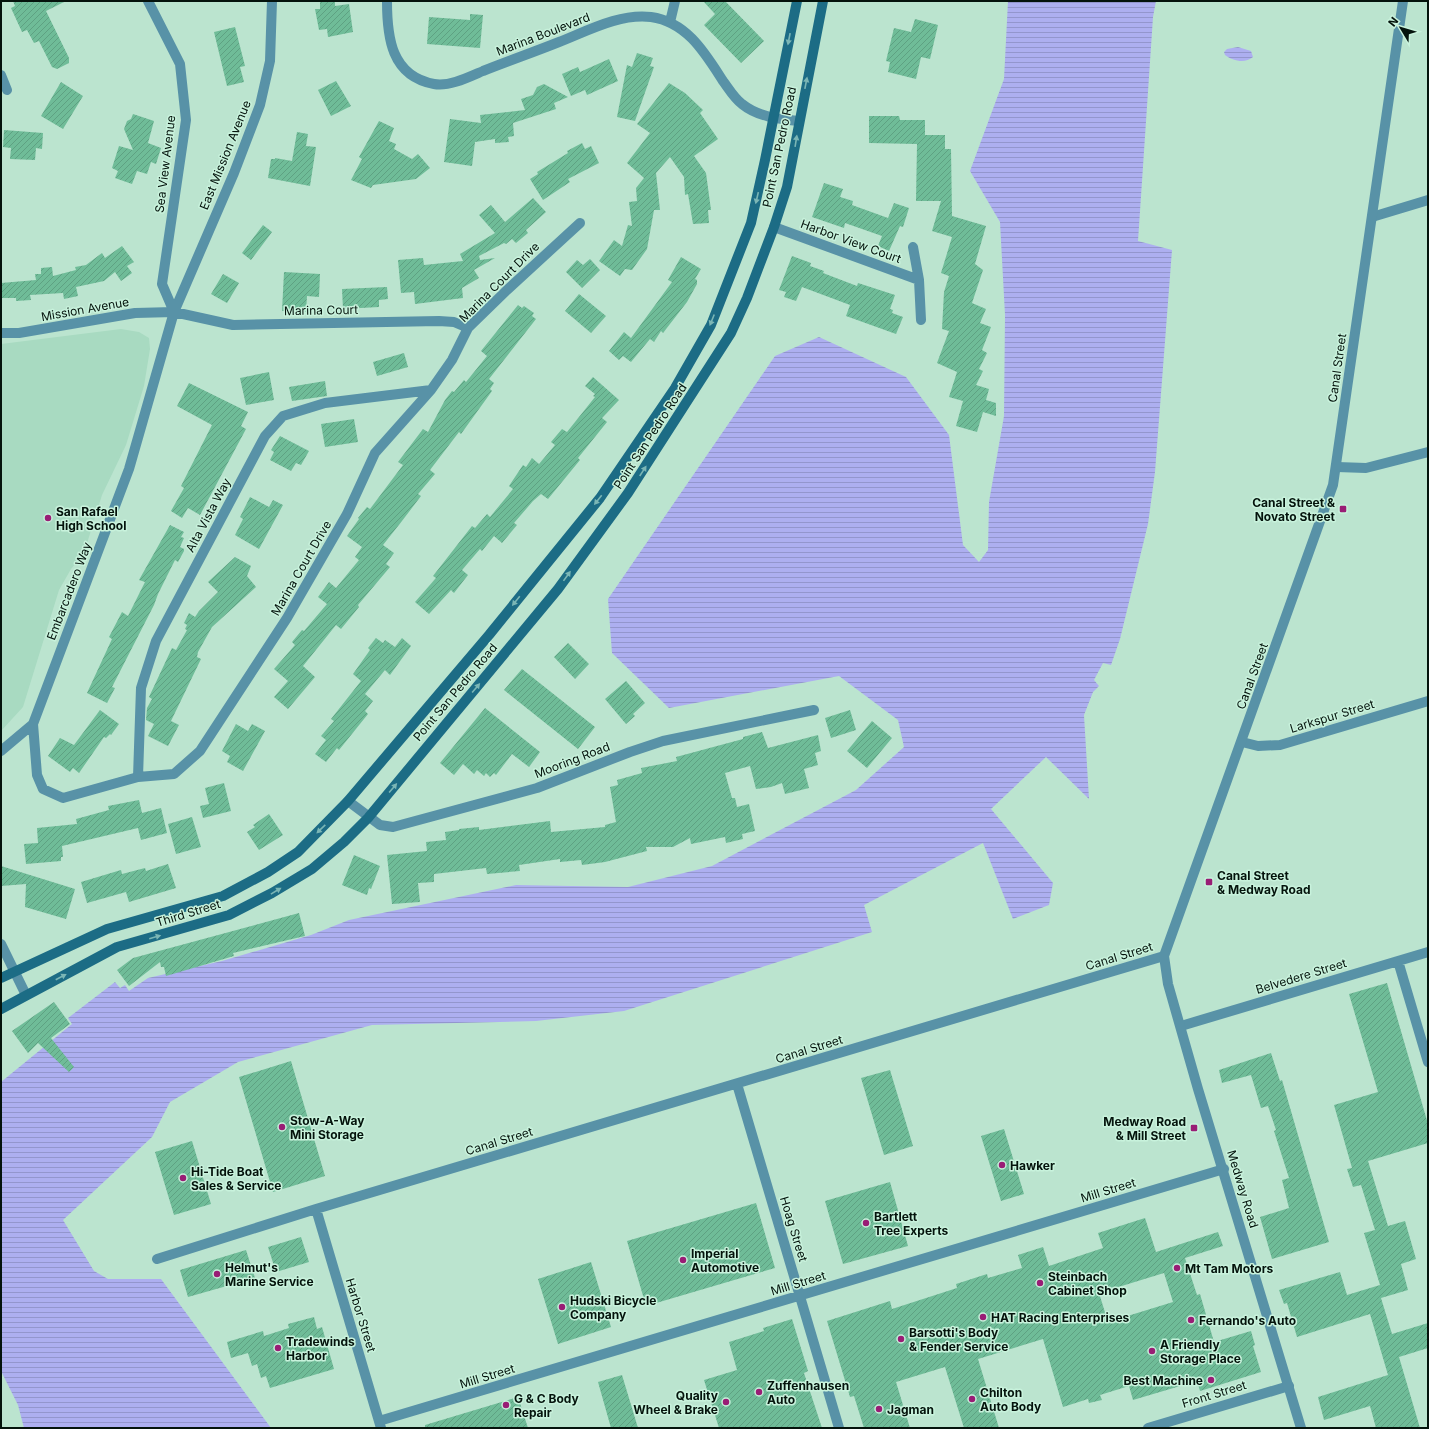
<svg xmlns="http://www.w3.org/2000/svg" width="1429" height="1429" font-family="Inter,sans-serif">
<style>
.built{fill:#a8dac1}
.water{fill:url(#water-rules)}
.building{fill:url(#building-hatch);fill-rule:evenodd}
.lines{fill:none;stroke-linecap:round;stroke-linejoin:round}
.minor{stroke:#5892a7;stroke-width:10}
.tertiary{stroke:#5892a7;stroke-width:10}
.secondary{stroke:#1c6c85;stroke-width:10}
.oneway{fill:#7bb6b5}
.poi-dot{fill:#991d75;stroke:#c8f2dc;stroke-width:1.5}
.labels{text-anchor:middle;dominant-baseline:central;stroke-width:3;stroke-linejoin:round;paint-order:stroke}
.street-label{font-size:12px;fill:#04130c;stroke:#c8f2dc}
.poi-label{font-size:12px;font-weight:bold;fill:#04130c;stroke:#c8f2dc;text-anchor:start}
</style>
<defs>
<pattern id="water-rules" width="6" height="5" patternUnits="userSpaceOnUse"><rect width="6" height="5" fill="#adaff0"/><path d="M0 2.5h6" fill="none" stroke="#9396cd"/></pattern>
<pattern id="building-hatch" width="6" height="6" patternUnits="userSpaceOnUse"><rect width="6" height="6" fill="#6fbc98"/><path d="M-1 1l2-2M0 6l6-6M5 7l2-2" fill="none" stroke="#5ea182"/></pattern>
</defs>
<rect width="100%" height="100%" fill="#bbe4cf"/>
<path class="built" d="M121 329 139 332 149 338 150 349 144 386 126 445 102 495 84 553 71 569 59 590 23 707 1 731V344Z"/>
<path class="water" d="M1008 1H1156L1153 17 1138 241 1172 250 1155 472 1148 524 1120 639 1111 665 1103 663 1094 680 1099 686 1093 692 1084 715 1089 799 1046 757 991 809 1053 883 1049 905 1013 919 983 843 864 905 872 932 624 1011 536 1021 372 1025 238 1062 170 1102 152 1137 63 1220 94 1271 108 1279H161L271 1428H24L18 1405 1 1371V1082L72 1024 68 1018 115 982 120 988 125 985 129 991 148 978 222 961 311 935 349 920 516 885 628 887 712 866 856 790 904 747 898 720 839 676 669 708 612 653 608 599 775 356 819 337 906 377 949 435 963 545 979 562 988 550 989 502 1004 416 1005 315 1000 222 970 171 1004 79Z
M1238 47 1251 51 1253 57C1245 64 1233 61 1225 55L1224 52 1227 49Z"/>
<path class="building" d="M13 1H66L46 11 69 58V63L57 69 52 67 39 41 34 43 27 30 22 32 11 8 15 6Z
M320 1H335V6L349 4 353 32 328 37 327 29 319 30 315 9H320Z
M703 1H725L764 41 741 63 704 25 715 14Z
M470 14 483 15 480 48 427 44 429 17 470 20Z
M915 19 938 25 930 59 921 57 916 79 888 72 890 62 886 61 894 28 911 32Z
M235 27 245 66 240 67 244 82 227 86 214 32Z
M637 53 653 58 650 66 654 67 635 121 617 117 627 65 632 67Z
M609 59 618 81 587 95 585 90 571 96 562 74 578 67 580 72Z
M336 81 351 106 331 116 318 90Z
M61 82 83 96 63 129 41 116Z
M669 83 685 93 703 110 700 113 718 139 694 156 706 173 711 210H708L709 223 693 224 688 194 685 195 684 177 670 157 656 173 660 210H654L647 249 632 270 625 269 620 276 599 261 614 240 622 246 628 225 632 226 629 202 637 201 636 188 644 178 627 163 650 133 637 124Z
M544 84 568 97 554 103 556 109 513 123 514 136 508 137 509 142 495 143V139L475 142 472 166 444 162 450 119 481 123 480 115 525 110 521 99 533 95 537 87Z
M133 114 154 121 148 143 161 148 156 164 151 162 147 174 137 171 132 184 115 178 118 171 112 168 119 146 133 150 124 129 127 121 131 119Z
M869 116H899L900 120H925V135H945V149H951L952 216 986 226 975 264 983 270 972 303 986 309 980 323 991 327 982 350 987 353 979 369 983 371 976 385 989 389 986 400 996 403V416L983 412 977 432 956 426 963 401 949 397 957 372 937 363 949 331 942 329 944 292 949 276 941 273 952 237 932 231 941 201H916L917 144 869 143Z
M379 121 394 128 389 141 396 144 394 149 412 159 418 154 430 168 416 179 373 185 371 188 351 180 362 159 359 157Z
M4 130 43 133 42 149 36 148 35 160 10 159 11 148 3 147Z
M297 132 308 134 306 146 316 147 310 186 268 178 271 159H275V158L292 161Z
M582 143 585 149 591 146 599 163 568 179 570 182 543 200 530 179 538 174 537 172 568 153 567 151Z
M824 183 843 189 840 197 853 201 852 205 888 218 894 203 909 208 903 227 900 226 889 251 878 246 882 236 845 223 844 228 812 217Z
M533 198 546 212 526 230 528 233 516 243 512 239 506 244 504 243 479 256 480 260 495 258 474 270 479 278 462 288 463 298 415 304 414 292 401 293 398 260 423 258 424 265 463 261 460 254 495 233 479 215 491 205 505 222Z
M263 225 272 232 251 260 242 253Z
M122 246 134 262 127 266 132 273 121 281 115 272 104 281 76 287 78 296 64 299 63 293 30 295 31 300 16 301V298H1V283L36 280 35 274H41V268L52 267 53 276 76 270 75 267 86 265 102 253 105 258Z
M792 256 811 263 810 266 824 271 823 273 857 286 858 283 895 295 890 309 893 310 892 313 903 317 896 334 846 316 850 305 802 287 796 301 784 297 786 292 779 290Z
M681 257 701 269 695 279 697 280V284L687 302 663 333 661 331 654 342 650 339 631 362 623 356 619 360 609 351 624 332 631 338 672 282 668 280Z
M590 259 600 270 582 288 566 272 577 260 583 265Z
M284 272 320 274 319 297 307 296 306 312 282 311Z
M223 274 239 283 227 303 211 294Z
M387 287 388 299 379 300V307L343 309 342 289Z
M579 294 606 316 591 333 565 311Z
M518 305 522 308 524 306 534 313 532 316 536 319 489 379 494 383 490 389 492 391 461 434 459 432 430 470 435 474 418 494 421 496 402 521 383 545 394 553 386 564 390 567 358 605 359 607 341 629 336 625 303 666 315 677 288 709 274 697 288 681 274 669 295 645 292 642 302 630 304 631 327 604 318 597 329 582 336 588 359 560 355 557 362 547 347 536 359 519 358 518 367 507 370 509 403 465 398 462 423 429 428 432 445 400 452 391 454 392 464 380 466 382 487 356 481 351Z
M404 353 408 367 377 376 373 362Z
M269 372 274 400 246 405 240 378Z
M593 377 619 400 602 418 607 422 578 458 580 460 548 499 541 494 533 501 514 523 517 525 502 543 494 536 482 551 480 549 462 570 468 575 454 593 451 590 429 614 415 602 436 578 433 576 472 526 475 528 487 514 490 517 513 489 509 486 523 465 526 467 532 458 539 464 555 445 551 442 562 429 567 432 595 397 593 396 595 394 585 386Z
M325 381 327 396 292 401 289 387Z
M189 383 248 412 241 426 246 429 200 515 188 508 182 518 171 511 184 488 181 486 212 425 177 406Z
M354 419 358 442 325 447 321 424Z
M280 436 309 451 301 465 296 463 291 471 270 460 274 452 271 450Z
M250 497 269 507 273 500 283 505 259 549 235 535 243 519 240 517Z
M170 525 184 532 181 537 184 538 180 547 184 549V551L178 562 175 560 158 594 154 605 112 687 115 688 107 703 87 693 112 639 109 637 122 612 128 616 145 582 139 580Z
M235 557 251 566 247 576 256 587 212 627 198 652 197 657 201 659 171 721 179 725 168 746 148 736 154 724 146 720 147 708 152 699 149 697 172 648 176 650 187 630 185 629 187 625 184 623 189 613 195 617 199 611 218 592 208 582Z
M376 638 383 643 385 640 395 647 402 638 411 646 390 675 385 670 365 694 373 701 365 711 368 714 339 750 337 748 326 762 315 754 326 740 321 736 334 721 331 719 361 681 353 674 370 650 368 648Z
M568 643 589 664 575 679 554 657Z
M522 669 595 727 578 749 504 690Z
M626 681 645 703 633 714 635 716 626 724 605 699Z
M485 708 540 752 529 767 512 754 496 775 494 773 490 777 486 773 484 776 477 770 474 774 463 764 454 775 440 763Z
M100 710 119 724 111 735 110 734 106 738 104 737 79 773 73 768 70 772 48 756 60 738 74 745Z
M850 710 856 730 831 738 825 718Z
M872 721 892 738 867 768 847 751Z
M236 724 248 731 252 724 265 731 243 771 227 762 230 756 222 751Z
M762 732 768 748 818 735 821 751 815 753 818 765 804 769 809 788 785 794 782 783 771 787 756 789 750 766 725 773 732 798H735L737 807 749 804 755 831 742 834 743 839 726 843 725 837 691 844 690 838 673 847H646L647 851 605 862 582 865 581 860 560 862V859L519 865 520 871 487 874 486 868 434 874V882L418 883 420 902 392 904 387 855 427 851 426 842 446 840 445 832 459 830V829L479 827V830L550 821 551 832 605 827V825L616 822 610 787 618 785 617 780 642 773 641 768 677 761 676 757 743 739V737Z
M224 783 231 811 203 818 200 806 209 804 205 788Z
M139 800 142 813 161 808 167 833 141 840 138 828 62 846 63 857H61V861L26 864 24 844 38 843 37 828 77 824 76 819 109 810 108 806Z
M269 814 283 835 259 850 247 832 255 827 253 825Z
M192 817 201 847 176 854 168 824Z
M354 855 380 866 371 889 369 888 367 895 342 885Z
M168 864 176 888 129 902 126 892 87 903 81 882 121 870 122 874 145 868 146 871Z
M1 866 75 889 66 919 25 907 26 884 1 886Z
M299 913 305 936 233 953 234 956 166 976 164 967H161L160 962 129 986 117 970 133 958Z
M1387 983 1428 1124V1143L1368 1161 1388 1226 1405 1221 1416 1259 1401 1264 1408 1290 1381 1298 1392 1334 1428 1323V1348L1399 1357 1420 1428H1376L1370 1406 1324 1420 1318 1397 1388 1375 1370 1314 1297 1337 1287 1303 1284 1304 1279 1290 1340 1272 1347 1295 1380 1285 1364 1233 1375 1230 1361 1185 1353 1187 1347 1169 1352 1168 1334 1105 1378 1092 1349 994Z
M54 1002 70 1024 51 1038 74 1067 69 1072 38 1043 28 1053 12 1031Z
M1271 1053 1280 1081 1282 1080 1329 1242 1272 1259 1260 1217 1289 1208 1282 1180 1289 1178 1274 1131 1276 1130 1268 1106 1261 1108 1251 1075 1222 1083 1219 1070Z
M291 1061 325 1176 273 1192 239 1077Z
M890 1070 913 1146 884 1155 861 1078Z
M1004 1129 1024 1194 1001 1201 981 1136Z
M192 1141 211 1204 174 1215 155 1152Z
M890 1182 908 1246 843 1264 825 1201Z
M756 1203 775 1268 646 1306 627 1241Z
M1145 1218 1156 1252 1218 1232 1223 1246 1185 1258 1197 1295 1200 1294 1214 1342 1251 1331 1255 1345 1253 1346 1261 1372 1200 1391 1197 1381 1133 1400 1129 1386 1100 1395 1102 1400 1089 1403 1088 1399 1063 1407 1043 1339 978 1359 999 1428H964L945 1367 896 1382 910 1428H864L854 1396 850 1397 827 1321 890 1301 892 1309 957 1288 956 1284 987 1274 988 1278 1022 1268 1018 1255 1043 1247 1049 1266 1103 1248 1098 1233ZM1164 1273 1173 1302 1108 1322 1099 1293Z
M301 1237 309 1262 276 1272 268 1247Z
M246 1250 255 1278 188 1297 180 1270Z
M591 1262 611 1327 558 1344 538 1279Z
M314 1317 317 1329 322 1327 334 1369 270 1388 266 1376 261 1378 257 1364 252 1366 248 1353 231 1358 227 1342 263 1331 264 1336 289 1328 288 1324Z
M792 1319 808 1371 804 1373 822 1428H719L704 1380 737 1370 729 1342 764 1331 763 1328Z
M622 1375 638 1428H611L598 1382Z
M518 1397 528 1428H425V1425Z"/>
<g class="lines">
<path class="minor" d="M148 1 180 64 186 120 162 284 174 312
M387 1C387 37 391 76 434 84 449 87 469 77 483 71 508 61 534 52 559 42 587 31 620 13 651 17 687 22 705 53 723 81 729 89 734 98 742 104 758 117 779 119 799 121
M670 22 675 1
M1 75 7 90
M1372 217 1428 200
M774 227 919 280
M913 247 919 280 921 320
M1 333H19L135 313 174 312 233 325 439 321 454 322 468 328
M1337 467 1366 468 1428 452
M33 724 37 775 43 789 63 798 138 777 174 774 200 751 287 618 347 514 375 453 431 390 452 360 468 328 507 290 580 223
M1242 742 1258 746 1280 745 1428 701
M1 751 33 724 129 469 174 312 234 173 260 105 270 61 272 1
M138 777 141 688 156 641 265 436 283 416 325 403 431 390
M348 801 380 825 393 827 537 788 630 752 663 741 814 710
M1 944 26 995
M1398 961 1428 1062
M1181 1026 1428 952
M737 1084 839 1428
M316 1209 381 1428
M157 1259 316 1209 1164 956
M379 1421 1224 1169
M1148 1428 1289 1386"/>
<path class="tertiary" d="M1301 1428 1198 1089 1168 984 1164 956 1333 485 1403 1"/>
<path class="secondary" d="M1 978 107 929 223 896 268 872 298 852 348 801 489 635 600 498 675 388 711 325 751 223 765 160 797 1
M1 1009 117 947 229 915 272 893 312 869 344 842 368 818 558 589 628 493 731 333 747 298 774 227 787 187 823 1"/>
</g>
<defs><path id="oneway-solid" d="M-6-.8H1V-3.2L6.5 0L1 3.2V.8H-6Z"/></defs>
<g class="oneway">
<use href="#oneway-solid" transform="translate(789 39) rotate(101)"/>
<use href="#oneway-solid" transform="translate(806 83) rotate(-79)"/>
<use href="#oneway-solid" transform="translate(796 141) rotate(-81)"/>
<use href="#oneway-solid" transform="translate(757 198) rotate(103)"/>
<use href="#oneway-solid" transform="translate(712 320) rotate(112)"/>
<use href="#oneway-solid" transform="translate(643 471) rotate(-57)"/>
<use href="#oneway-solid" transform="translate(598 500) rotate(128)"/>
<use href="#oneway-solid" transform="translate(567 576) rotate(-54)"/>
<use href="#oneway-solid" transform="translate(516 601) rotate(129)"/>
<use href="#oneway-solid" transform="translate(476 688) rotate(-50)"/>
<use href="#oneway-solid" transform="translate(393 788) rotate(-50)"/>
<use href="#oneway-solid" transform="translate(321 829) rotate(136)"/>
<use href="#oneway-solid" transform="translate(276 891) rotate(-31)"/>
<use href="#oneway-solid" transform="translate(155 937) rotate(-16)"/>
<use href="#oneway-solid" transform="translate(61 977) rotate(-28)"/>
</g>
<g class="poi-dot">
<rect x="1339" y="505" width="8" height="8" rx="2"/>
<circle cx="48" cy="518" r="4"/>
<rect x="1205" y="878" width="8" height="8" rx="2"/>
<circle cx="282" cy="1127" r="4"/>
<rect x="1190" y="1124" width="8" height="8" rx="2"/>
<circle cx="1002" cy="1165" r="4"/>
<circle cx="183" cy="1178" r="4"/>
<circle cx="866" cy="1223" r="4"/>
<circle cx="683" cy="1260" r="4"/>
<circle cx="1177" cy="1268" r="4"/>
<circle cx="217" cy="1274" r="4"/>
<circle cx="1040" cy="1283" r="4"/>
<circle cx="562" cy="1307" r="4"/>
<circle cx="983" cy="1317" r="4"/>
<circle cx="1191" cy="1320" r="4"/>
<circle cx="901" cy="1339" r="4"/>
<circle cx="278" cy="1348" r="4"/>
<circle cx="1152" cy="1351" r="4"/>
<circle cx="1211" cy="1380" r="4"/>
<circle cx="759" cy="1392" r="4"/>
<circle cx="972" cy="1399" r="4"/>
<circle cx="726" cy="1402" r="4"/>
<circle cx="506" cy="1405" r="4"/>
<circle cx="879" cy="1409" r="4"/>
</g>
<g class="labels">
<g class="street-label">
<text transform="translate(543 34) rotate(-21)">Marina Boulevard</text>
<text transform="translate(779 147) rotate(-78)">Point San Pedro Road</text>
<text transform="translate(225 155) rotate(-68)">East Mission Avenue</text>
<text transform="translate(165 164) rotate(-83)">Sea View Avenue</text>
<text transform="translate(851 241) rotate(20)">Harbor View Court</text>
<text transform="translate(499 282) rotate(-45)">Marina Court Drive</text>
<text transform="translate(85 309) rotate(-10)">Mission Avenue</text>
<text transform="translate(321 310) rotate(-1)">Marina Court</text>
<text transform="translate(1337 368) rotate(-82)">Canal Street</text>
<text transform="translate(650 436) rotate(-57)">Point San Pedro Road</text>
<text transform="translate(208 515) rotate(-62)">Alta Vista Way</text>
<text transform="translate(301 568) rotate(-60)">Marina Court Drive</text>
<text transform="translate(69 591) rotate(-69)">Embarcadero Way</text>
<text transform="translate(1252 676) rotate(-70)">Canal Street</text>
<text transform="translate(455 692) rotate(-50)">Point San Pedro Road</text>
<text transform="translate(1332 716) rotate(-17)">Larkspur Street</text>
<text transform="translate(572 760) rotate(-21)">Mooring Road</text>
<text transform="translate(188 913) rotate(-17)">Third Street</text>
<text transform="translate(1119 956) rotate(-17)">Canal Street</text>
<text transform="translate(1301 976) rotate(-17)">Belvedere Street</text>
<text transform="translate(809 1049) rotate(-17)">Canal Street</text>
<text transform="translate(499 1141) rotate(-17)">Canal Street</text>
<text transform="translate(1243 1189) rotate(73)">Medway Road</text>
<text transform="translate(1108 1190) rotate(-17)">Mill Street</text>
<text transform="translate(794 1229) rotate(73)">Hoag Street</text>
<text transform="translate(798 1283) rotate(-17)">Mill Street</text>
<text transform="translate(361 1315) rotate(73)">Harbor Street</text>
<text transform="translate(487 1376) rotate(-17)">Mill Street</text>
<text transform="translate(1214 1394) rotate(-17)">Front Street</text>
</g>
<g class="poi-label">
<text x="1335" y="502" text-anchor="end">Canal Street &amp;<tspan x="1335" dy="14">Novato Street</tspan></text>
<text x="56" y="511">San Rafael<tspan x="56" dy="14">High School</tspan></text>
<text x="1217" y="875">Canal Street<tspan x="1217" dy="14">&amp; Medway Road</tspan></text>
<text x="290" y="1120">Stow-A-Way<tspan x="290" dy="14">Mini Storage</tspan></text>
<text x="1186" y="1121" text-anchor="end">Medway Road<tspan x="1186" dy="14">&amp; Mill Street</tspan></text>
<text x="1010" y="1165">Hawker</text>
<text x="191" y="1171">Hi-Tide Boat<tspan x="191" dy="14">Sales &amp; Service</tspan></text>
<text x="874" y="1216">Bartlett<tspan x="874" dy="14">Tree Experts</tspan></text>
<text x="691" y="1253">Imperial<tspan x="691" dy="14">Automotive</tspan></text>
<text x="225" y="1267">Helmut's<tspan x="225" dy="14">Marine Service</tspan></text>
<text x="1185" y="1268">Mt Tam Motors</text>
<text x="1048" y="1276">Steinbach<tspan x="1048" dy="14">Cabinet Shop</tspan></text>
<text x="570" y="1300">Hudski Bicycle<tspan x="570" dy="14">Company</tspan></text>
<text x="991" y="1317">HAT Racing Enterprises</text>
<text x="1199" y="1320">Fernando's Auto</text>
<text x="909" y="1332">Barsotti's Body<tspan x="909" dy="14">&amp; Fender Service</tspan></text>
<text x="286" y="1341">Tradewinds<tspan x="286" dy="14">Harbor</tspan></text>
<text x="1160" y="1344">A Friendly<tspan x="1160" dy="14">Storage Place</tspan></text>
<text x="1203" y="1380" text-anchor="end">Best Machine</text>
<text x="767" y="1385">Zuffenhausen<tspan x="767" dy="14">Auto</tspan></text>
<text x="980" y="1392">Chilton<tspan x="980" dy="14">Auto Body</tspan></text>
<text x="718" y="1395" text-anchor="end">Quality<tspan x="718" dy="14">Wheel &amp; Brake</tspan></text>
<text x="514" y="1398">G &amp; C Body<tspan x="514" dy="14">Repair</tspan></text>
<text x="887" y="1409">Jagman</text>
</g>
</g>
<rect width="1429" height="1429" fill="none" stroke="#04130c" stroke-width="4"/>
<g transform="translate(1401 28) rotate(308)" stroke="#c8f2dc" stroke-width="3" paint-order="stroke">
<path d="M0-3L7 15L0 10L-7 15Z" fill="#04130c"/>
<text y="-6" font-size="11" font-weight="bold" text-anchor="middle" fill="#04130c">N</text>
</g>
</svg>
